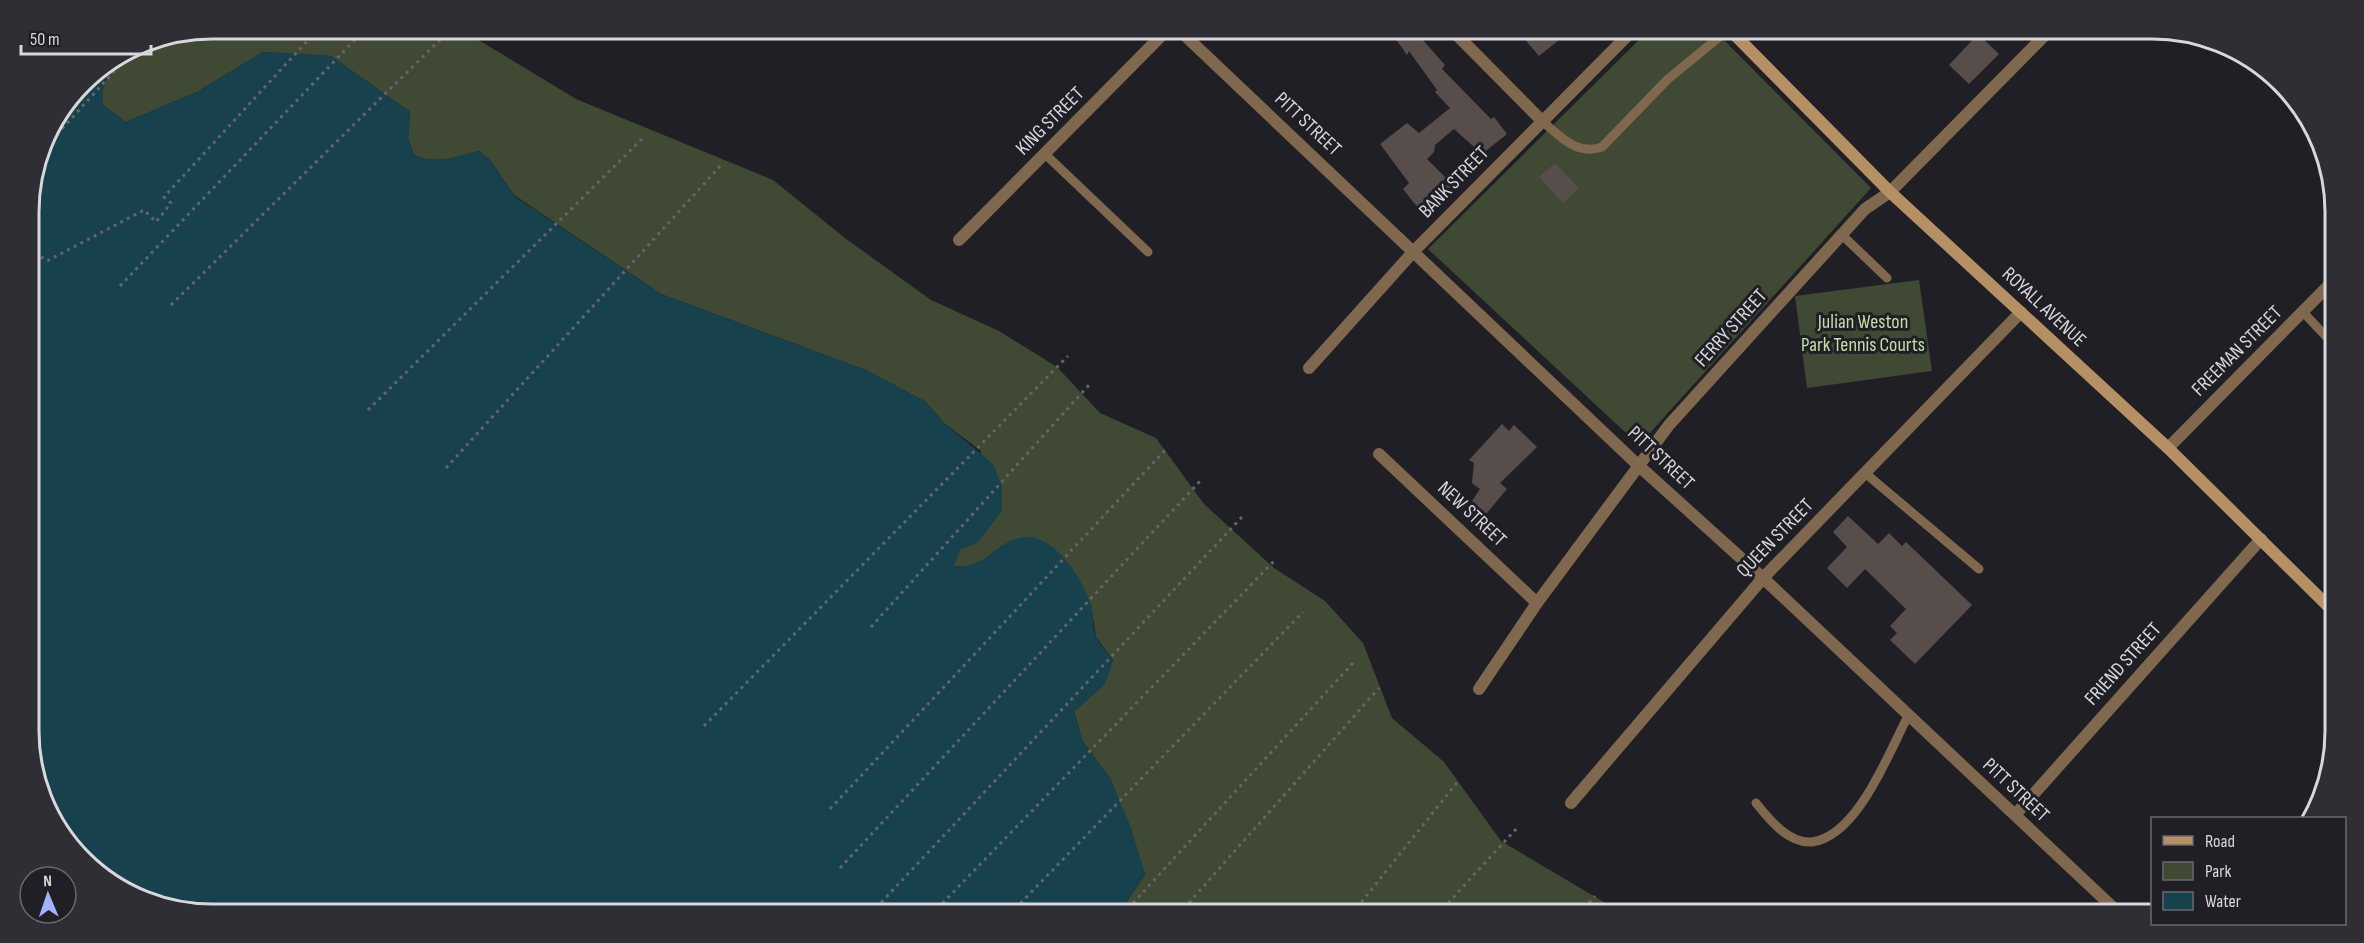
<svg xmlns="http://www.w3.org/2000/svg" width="2364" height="943" font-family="'Sofia Sans Condensed',sans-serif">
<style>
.green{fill:#3f4933}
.water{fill:#17414c}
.building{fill:#574e4b}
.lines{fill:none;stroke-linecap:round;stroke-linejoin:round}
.path{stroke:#65646b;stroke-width:3;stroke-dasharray:3 4.5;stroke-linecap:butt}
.lane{stroke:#7f684d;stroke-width:9}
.street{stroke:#7f684d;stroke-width:12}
.secondary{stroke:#b69065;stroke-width:12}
.labels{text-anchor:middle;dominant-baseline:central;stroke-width:6;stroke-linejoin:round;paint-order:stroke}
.street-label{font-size:20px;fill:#d8d7dc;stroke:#201f26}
.park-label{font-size:20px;fill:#c5dfa6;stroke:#201f26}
.rim{fill:none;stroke:#d8d7dc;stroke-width:3}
</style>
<rect width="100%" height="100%" fill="#201f26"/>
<path class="green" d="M212 29H465L477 39 576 99 773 180 845 238 931 300 999 331 1057 367 1100 413 1156 438 1204 504 1274 568 1325 601 1363 643 1392 718 1444 762 1501 841 1624 914H1118L1145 875 1130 828 1111 780 1082 740 1074 711 1104 685 1113 660 1096 637 1091 605 1003 545C986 559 976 568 953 566L961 548 977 543 981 451 944 423 926 402 868 371 661 294 514 195 490 160 479 151C454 157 439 165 414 155L408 138 410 112 331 56 263 52 197 92 126 122 103 105 102 92 112 64 110 62 142 42Z
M1650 29H1713L1871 188 1639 445 1428 249Z
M1919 280 1932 371 1807 388 1795 296Z"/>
<path class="water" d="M263 52 331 56 410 112 408 138 414 155C437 165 455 157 479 151L490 160 514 196 661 294 868 371 926 402 944 423 993 464 1002 487V511L977 543 961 549 953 566C986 569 991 546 1019 538 1052 529 1082 578 1091 605 1094 615 1092 628 1096 637 1100 645 1108 653 1113 660L1104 685 1074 712 1082 740 1111 780 1131 828 1145 875 1118 914H212L153 905 74 852 32 766 29 200 48 131 91 74 110 62 112 64 102 92 103 105 126 122 197 92Z"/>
<path class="building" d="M1388 28H1428L1421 38 1445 65 1442 69 1491 119 1494 117 1507 134 1482 154 1454 129 1435 145 1434 152 1427 159 1455 187 1422 213 1403 189 1409 183 1380 144 1407 123 1419 133 1450 108 1435 92 1437 90 1409 51 1407 55Z
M1515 28H1574L1539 56Z
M1978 34 1999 54 1969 84 1949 65Z
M1555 163 1579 188 1563 203 1539 177Z
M1502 424 1509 431 1514 425 1537 447 1500 483 1507 489 1486 514 1472 501 1480 489 1472 483 1474 463 1469 460Z
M1848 516 1878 544 1889 533 1902 546 1906 542 1972 605 1915 664 1890 640 1897 633 1890 626 1906 609 1865 569 1847 588 1827 568 1847 547 1833 532Z"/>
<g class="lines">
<path class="path" d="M42 151 138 45
M29 248 47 261 144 210 156 222 171 203 164 197 319 28
M120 286 366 28
M171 305 452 28
M368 410 645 136
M446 468 723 163
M871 627 1089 385
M704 726 1068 356
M830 809 1168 447
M840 868 1202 479
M876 908 1242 517
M932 914 1276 559
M1010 914 1303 612
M1123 914 1353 663
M1179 914 1379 688
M1352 914 1459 780
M1438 914 1517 828
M1579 914 1595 896"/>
<path class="lane" d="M1541 120C1560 136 1576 156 1602 147L1668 79 1729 29
M1045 154 1148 252
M1841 234 1887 278
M2303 312 2334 345
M1865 473 1979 569
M1756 803C1769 819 1788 844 1812 842 1858 836 1889 752 1908 716"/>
<path class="street" d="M1177 28 1639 466 1763 578 2120 914
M1450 28 1541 120
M959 240 1169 28
M1309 368 1414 251 1635 28
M2168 448 2334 280
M1379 454 1537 603
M1479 689 1537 603 1669 425 1865 209 1890 192 2052 28
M1571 803 1763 578 2021 312
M2015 815 2261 539"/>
<path class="secondary" d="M1728 28 1890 192 2168 448 2335 613"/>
</g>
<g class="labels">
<g class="street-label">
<text transform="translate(1050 121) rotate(-45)">KING STREET</text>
<text transform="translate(1308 124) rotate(43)">PITT STREET</text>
<text transform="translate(1454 182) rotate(-46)">BANK STREET</text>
<text transform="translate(2044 307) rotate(43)">ROYALL AVENUE</text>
<text transform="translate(1731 328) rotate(-48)">FERRY STREET</text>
<text transform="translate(2237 351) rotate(-45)">FREEMAN STREET</text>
<text transform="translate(1661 458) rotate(43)">PITT STREET</text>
<text transform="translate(1472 514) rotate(43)">NEW STREET</text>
<text transform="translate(1775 538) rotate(-46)">QUEEN STREET</text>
<text transform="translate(2123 664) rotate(-48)">FRIEND STREET</text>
<text transform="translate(2016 790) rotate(43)">PITT STREET</text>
</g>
<g class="park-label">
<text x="1863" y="322">Julian Weston<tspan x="1863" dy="23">Park Tennis Courts</tspan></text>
</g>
</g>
<path d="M0 0H2364V943H0ZM212 39H2152A173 173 0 0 1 2325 212V731A173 173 0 0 1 2152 904H212A173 173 0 0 1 39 731V212A173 173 0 0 1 212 39Z" fill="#2f2e35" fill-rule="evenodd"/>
<path class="rim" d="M212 39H2152A173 173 0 0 1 2325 212V731A173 173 0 0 1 2152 904H212A173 173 0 0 1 39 731V212A173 173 0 0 1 212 39Z"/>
<rect x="2151" y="817" width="195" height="108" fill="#201f26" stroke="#6a696f" stroke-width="1.5"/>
<rect x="2163" y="836" width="30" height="9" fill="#b69065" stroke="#6a696f" stroke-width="1.5"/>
<text x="2205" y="847" font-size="18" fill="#d8d7dc">Road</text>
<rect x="2163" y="862" width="30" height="18" fill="#3f4933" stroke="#6a696f" stroke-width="1.5"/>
<text x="2205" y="877" font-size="18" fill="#d8d7dc">Park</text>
<rect x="2163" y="892" width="30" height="18" fill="#17414c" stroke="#6a696f" stroke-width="1.5"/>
<text x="2205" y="907" font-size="18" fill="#d8d7dc">Water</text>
<g transform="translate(48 895) rotate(358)"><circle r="28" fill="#201f26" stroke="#6a696f" stroke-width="1.5"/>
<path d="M0-4.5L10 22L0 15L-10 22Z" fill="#a3b2fd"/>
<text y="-9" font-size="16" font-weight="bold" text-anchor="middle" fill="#d8d7dc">N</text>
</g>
<path d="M21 45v9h130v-9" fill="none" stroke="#d8d7dc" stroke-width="3"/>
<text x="30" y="45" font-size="18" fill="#d8d7dc" stroke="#201f26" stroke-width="4.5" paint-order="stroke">50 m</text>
</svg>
